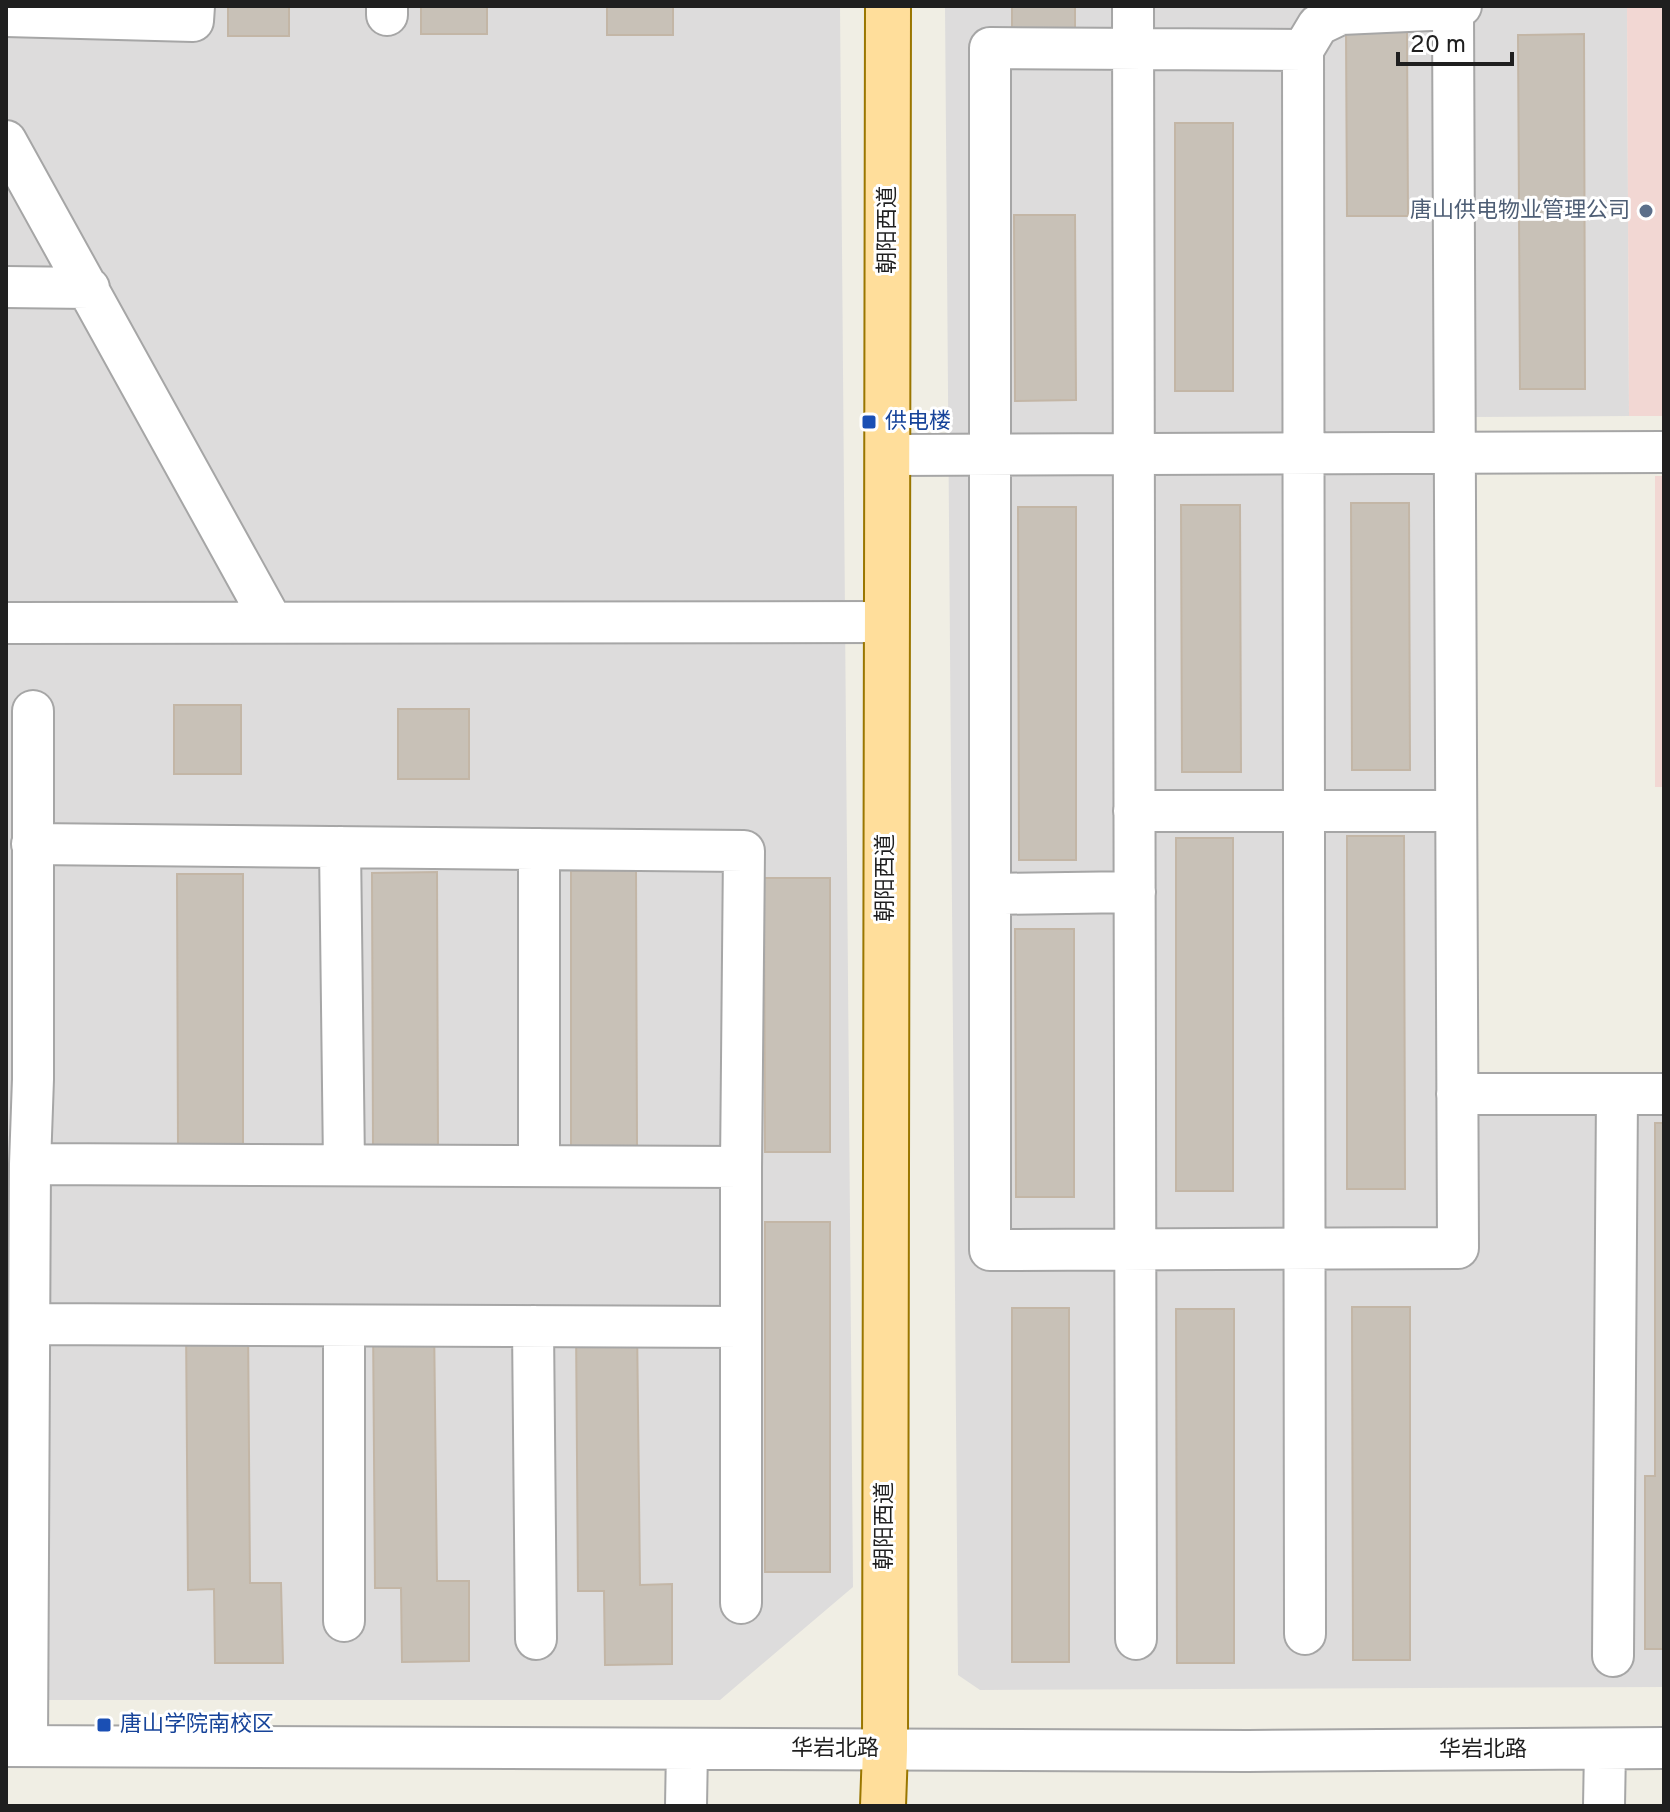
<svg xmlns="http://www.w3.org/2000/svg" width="1670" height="1812" font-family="Overpass,'Noto Sans SC',sans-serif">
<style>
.residential{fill:#dddcdc}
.commercial{fill:#f2d7d3}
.building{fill:#c8c1b7;stroke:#c3b6a6;stroke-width:2}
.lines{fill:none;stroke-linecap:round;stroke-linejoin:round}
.minor-casing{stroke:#a6a6a6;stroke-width:44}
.major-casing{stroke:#9a7600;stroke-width:48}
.minor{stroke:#fff;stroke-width:40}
.major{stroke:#ffde9b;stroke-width:44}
.service-dot{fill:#5c6f8a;stroke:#fff;stroke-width:3}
.transit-dot{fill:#1a4fb4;stroke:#fff;stroke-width:3}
.labels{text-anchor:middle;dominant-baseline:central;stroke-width:6;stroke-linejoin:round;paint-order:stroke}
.service-label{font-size:22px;fill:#4e5e75;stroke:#fff;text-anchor:end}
.street-label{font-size:22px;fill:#1f1f1f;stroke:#fff}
.transit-label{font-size:22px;fill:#164399;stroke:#fff;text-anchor:start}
</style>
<rect width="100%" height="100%" fill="#f0eee4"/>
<path class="residential" d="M6 6H840L853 1587 720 1700H6Z
M945 6H1627L1629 416 1473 417 1477 1107H1664V1687L980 1690 958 1675Z"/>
<path class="commercial" d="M1627 6H1664V416H1629Z
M1655 476H1664V787H1655Z"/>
<path class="building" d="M228 6H289V36H228Z
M421 6H487V34H421Z
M607 6H673V35H607Z
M1012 6H1075V31H1012Z
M1346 31H1407L1408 216H1347Z
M1584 34 1585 389H1520L1518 35Z
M1175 123H1233V391H1175Z
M1014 215H1075L1076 400 1015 401Z
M1351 503H1409L1410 770H1352Z
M1181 505H1240L1241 772H1182Z
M1018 507H1076V860H1019Z
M174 705H241V774H174Z
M398 709H469V779H398Z
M1347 836H1404L1405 1189H1347Z
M1176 838H1233V1191H1176Z
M571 871H636L637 1146H571Z
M437 872 438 1147H373L372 873Z
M177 874H243V1149H178Z
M764 878H830V1152H765Z
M1015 929H1074V1197H1016Z
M1655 1123H1664V1649H1645V1476H1655Z
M765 1222H830V1572H765Z
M1352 1307H1410V1660H1353Z
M1012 1308H1069V1662H1012Z
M1176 1309H1234V1663H1177Z
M373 1320H434L437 1581H469V1661L402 1662 401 1588H375Z
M186 1322H248L250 1583H281L283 1663H215L214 1589 188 1590Z
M637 1323 640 1585 672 1584V1664L605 1665 604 1591H578L576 1324Z
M1031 1805 1524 1806H1031Z"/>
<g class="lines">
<defs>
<path id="minor" d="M1133 6 1136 1639
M1455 6 1453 9 1341 14 1318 25 1303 50 990 48V1250L1458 1248 1453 9 1461 6
M387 15V6
M6 16 193 21 194 6
M1303 50 1305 1634
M6 141 272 622
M6 287 89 288
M888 455 1664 452
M6 623 886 622
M1134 811H1456
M32 844 744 851 741 1167
M340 847 344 1165
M539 849V1166
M990 894 1135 892
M1457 1094H1664
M30 1164 741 1167V1603
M30 1324 741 1327
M344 1326V1621
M533 1326 536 1639
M1613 1656 1617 1094
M6 1746 1248 1751 1664 1748
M27 1746 30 1164 33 1079V711
M686 1806 687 1749
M1604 1806 1605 1749"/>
<path id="major" d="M883 1806 885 1750 888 6"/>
</defs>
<use href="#minor" class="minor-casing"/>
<use href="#major" class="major-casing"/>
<use href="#minor" class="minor"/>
<use href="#major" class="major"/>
</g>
<circle class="service-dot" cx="1646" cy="211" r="8"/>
<g class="transit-dot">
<rect x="861" y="414" width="16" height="16" rx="4"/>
<rect x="96" y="1717" width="16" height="16" rx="4"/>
</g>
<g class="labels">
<g class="service-label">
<text x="1630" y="211">唐山供电物业管理公司</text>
</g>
<g class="street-label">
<text transform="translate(888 230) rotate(-90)">朝阳西道</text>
<text transform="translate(886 878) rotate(-90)">朝阳西道</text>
<text transform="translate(885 1526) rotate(-90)">朝阳西道</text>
<text x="835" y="1749">华岩北路</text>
<text x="1483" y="1750">华岩北路</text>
</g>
<g class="transit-label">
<text x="885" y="422">供电楼</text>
<text x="120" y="1725">唐山学院南校区</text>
</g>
</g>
<rect width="1670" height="1812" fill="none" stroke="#1f1f1f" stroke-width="16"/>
<path d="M1398 52v12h114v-12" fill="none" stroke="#1f1f1f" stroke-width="4"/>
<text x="1410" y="52" font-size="24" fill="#1f1f1f" stroke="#ffffff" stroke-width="6" paint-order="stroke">20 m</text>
</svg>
